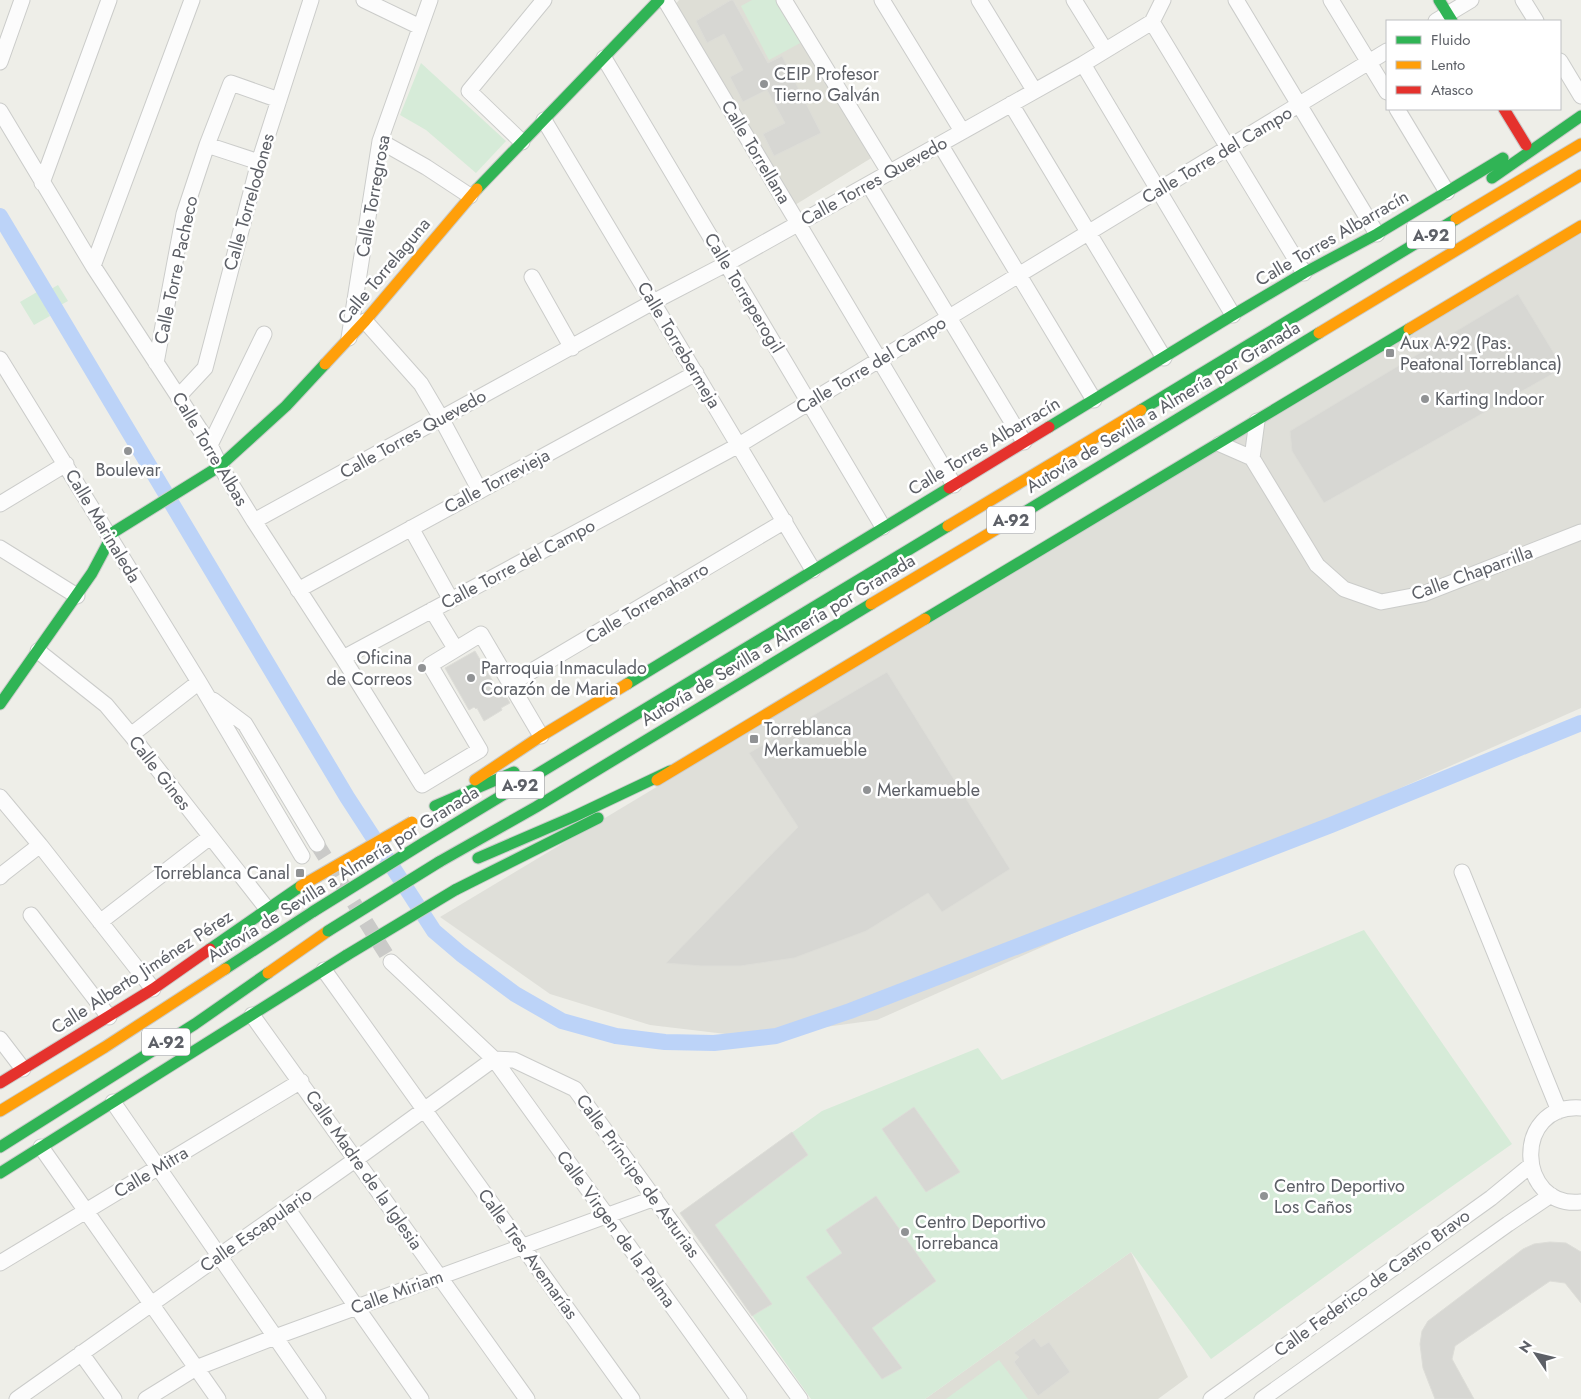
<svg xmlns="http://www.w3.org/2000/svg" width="1581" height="1399" font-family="Jost,sans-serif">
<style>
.industrial{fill:#dfdfd9}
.education{fill:#deded6}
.green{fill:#d6ebd8}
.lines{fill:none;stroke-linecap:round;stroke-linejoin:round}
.canal{stroke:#bcd3f8;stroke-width:16}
.building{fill:#d7d7d3;stroke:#ddddd8}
.street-tunnel{stroke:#cacac8;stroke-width:15;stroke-dasharray:15 8;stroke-linecap:butt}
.street-casing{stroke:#cbccca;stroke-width:17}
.fast-casing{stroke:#cacbca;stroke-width:13}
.slow-casing{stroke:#cacbca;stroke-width:13}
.jam-casing{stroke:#cacbca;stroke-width:13}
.street{stroke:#fcfcfc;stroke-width:15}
.fast{stroke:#30b455;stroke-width:11}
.slow{stroke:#ff9f0a;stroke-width:11}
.jam{stroke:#e5322d;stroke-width:11}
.fast-bridge-casing{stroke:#cacbca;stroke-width:13;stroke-linecap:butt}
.slow-bridge-casing{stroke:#cacbca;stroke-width:13;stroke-linecap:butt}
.fast-bridge{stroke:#30b455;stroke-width:11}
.slow-bridge{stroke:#ff9f0a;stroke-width:11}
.poi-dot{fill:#909294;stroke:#fff;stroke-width:2}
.labels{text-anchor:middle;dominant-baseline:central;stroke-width:5;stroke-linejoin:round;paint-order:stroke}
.shield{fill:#fff;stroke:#8e9095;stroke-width:1}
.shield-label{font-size:16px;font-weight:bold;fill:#5d6067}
.poi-label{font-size:18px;fill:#5d6067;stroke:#fff;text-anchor:start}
.street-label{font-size:18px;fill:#5d6067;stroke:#fff}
</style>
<rect width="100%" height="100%" fill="#eeeee8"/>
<path class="industrial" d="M1581 232V708L877 1020 751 1037 650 1025 550 994 440 917Z"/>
<path class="education" d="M679 0H778L873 157 795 205 675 5Z
M1131 1252 1188 1377 1158 1399H925Z"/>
<path class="green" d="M752 0H777L802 42 769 60 741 6Z
M421 63 506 141 476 173 426 130 400 115Z
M58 285 68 301 48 312 50 316 34 325 20 302 37 292 39 296Z
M1364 930 1512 1144 1366 1247 1211 1359 1131 1252 925 1399H811L680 1213 822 1111 978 1048 1002 1080Z
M999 1360 1028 1399H946Z"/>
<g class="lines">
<path class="canal" d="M0 216 347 797 434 931 461 954 515 994 562 1021 616 1036 665 1042 714 1043 776 1036 850 1011 1331 825 1581 723"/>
</g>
<path class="building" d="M731 0H733L768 63 782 56 821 133 774 156 763 134 785 123 767 90 743 102 730 77 743 70 724 34 707 43 696 21Z
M1518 294 1563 368 1324 503 1292 451 1290 431Z
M475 651 498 690 501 688 510 703 501 708 502 710 484 721 477 708 476 709 474 707 469 710 445 668Z
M887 672 1010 869 942 912 928 893 866 931 794 958 740 966H702L666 963 798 827 749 753Z
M914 1107 960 1172 926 1192 882 1129Z
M792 1132 808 1155 715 1225 772 1304 752 1316 680 1213Z
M876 1196 936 1281 872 1328 902 1368 882 1379 806 1277 842 1253 826 1230Z
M1550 1242 1566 1243 1581 1252V1303L1565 1283 1550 1281 1455 1346 1452 1359 1474 1399H1435L1423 1368 1420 1344 1422 1331 1428 1321 1523 1249 1534 1244Z
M1034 1338 1041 1347 1049 1342 1070 1372 1038 1396 1014 1362 1019 1357 1014 1353Z"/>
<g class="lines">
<path class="street-tunnel" d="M317 844 391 962"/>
<defs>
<path id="street" d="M364 0 420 27
M665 0 954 485
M784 0 889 172
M882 0 962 131
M979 0 1034 90
M1074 0 1105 50
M1236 0 1377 234
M1331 0 1387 92
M1523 0 1536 21
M1436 21 1471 0
M1152 22 1304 273
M604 58 883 527
M1560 61 1581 96
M0 62 22 0
M1083 64 1233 315
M1011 104 1164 358
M1397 109 1447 192
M0 111 93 266 210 445 220 466 254 521 343 658 422 785 480 750 430 665 481 634 541 736
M544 120 813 570
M380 141 426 167 470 196
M522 142 469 91 544 0
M940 144 1094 400
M207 145 259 162
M42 183 109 0
M869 185 1024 442
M93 266 192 0
M532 277 572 348
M365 321 421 384 441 418 480 491
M349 338 380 141 430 0
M0 359 199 682 302 856
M156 363 184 214 207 145 231 83 279 100
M178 397 205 368 259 162 311 0
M1220 444 1252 458 1317 565 1344 589 1381 602 1423 594 1581 532
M210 445 264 334
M1252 458 1257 421
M0 504 66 464
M254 521 653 302 726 264 1083 64 1152 22 1163 0
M411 528 451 600
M0 548 77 596
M298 590 696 373
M432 610 455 648
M38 651 106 705 131 735 268 910
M343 658 739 445 1387 51
M510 684 785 521
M213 700 245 724 317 844
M131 735 199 682
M0 797 40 845 153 989
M1462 872 1559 1111
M0 877 4 873 40 845
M31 915 109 1017
M100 922 210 837
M391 962 494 1059 739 1399
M324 970 632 1399
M252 1015 527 1399
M0 1039 23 1069
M494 1059 514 1060 575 1089 800 1399
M113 1102 318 1399
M1581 1108C1512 1103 1516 1209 1581 1202
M41 1147 218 1399
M287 1208 421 1399
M0 1263 301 1081
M81 1353 114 1399
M17 1399 355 1160 494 1059
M146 1399 196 1368 275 1337 655 1198
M1211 1399 1491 1198 1531 1165
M1262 1399 1508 1224 1551 1195"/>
<path id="fast" d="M1439 0 1452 21
M1492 178 1581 116
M477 189 659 0
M1141 410 1456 219
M1049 427 1233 315 1304 273 1377 234 1503 158
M1010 521 1319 333
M925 619 1409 329
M627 684 949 488
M0 704 92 573 108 543 109 535 220 466 286 406 325 364
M435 806 514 772
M425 842 948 526
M478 858 573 817 670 771
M439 862 536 807 871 604
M455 890 598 818
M210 949 301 886
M225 969 314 911
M0 1147 195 1024 268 973
M0 1173 347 955"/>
<path id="slow" d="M1456 219 1581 144
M1409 329 1581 226
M1319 333 1581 175
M325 364 365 321 477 189
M948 526 1141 410
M871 604 1010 521
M475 780 541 736 627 684
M657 780 925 619
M268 973 328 931
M0 1111 105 1047 225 969"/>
<path id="jam" d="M1504 109 1526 145
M949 488 1049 427
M0 1083 153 989 210 949"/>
</defs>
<use href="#street" class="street-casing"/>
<use href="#fast" class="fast-casing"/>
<use href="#slow" class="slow-casing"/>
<use href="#jam" class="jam-casing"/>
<use href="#street" class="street"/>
<use href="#fast" class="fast"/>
<use href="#slow" class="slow"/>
<use href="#jam" class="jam"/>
<defs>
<path id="fast-bridge" d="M314 911 425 842
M328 931 439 862
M347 955 455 890"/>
<path id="slow-bridge" d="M301 886 412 822"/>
</defs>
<use href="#fast-bridge" class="fast-bridge-casing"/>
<use href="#slow-bridge" class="slow-bridge-casing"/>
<use href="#fast-bridge" class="fast-bridge"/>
<use href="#slow-bridge" class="slow-bridge"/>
</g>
<g class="poi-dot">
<circle cx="764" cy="84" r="5"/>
<rect x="1385" y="348" width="10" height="10" rx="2.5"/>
<circle cx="1425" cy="399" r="5"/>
<circle cx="128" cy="451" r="5"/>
<circle cx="422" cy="668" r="5"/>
<circle cx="471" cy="678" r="5"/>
<rect x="749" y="734" width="10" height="10" rx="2.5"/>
<circle cx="867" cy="790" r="5"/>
<rect x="295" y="868" width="10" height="10" rx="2.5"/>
<circle cx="1264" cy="1196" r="5"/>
<circle cx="905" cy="1232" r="5"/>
</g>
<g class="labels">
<g class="shield">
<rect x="1407" y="221.5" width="48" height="27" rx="4"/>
<rect x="987" y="506.5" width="48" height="27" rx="4"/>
<rect x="496" y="771.5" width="48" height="27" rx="4"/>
<rect x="142" y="1028.5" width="48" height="27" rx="4"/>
</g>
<g class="shield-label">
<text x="1431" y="235">A-92</text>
<text x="1011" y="520">A-92</text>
<text x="520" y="785">A-92</text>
<text x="166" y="1042">A-92</text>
</g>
<g class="poi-label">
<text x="774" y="74">CEIP Profesor<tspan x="774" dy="21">Tierno Galván</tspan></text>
<text x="1400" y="343">Aux A-92 (Pas.<tspan x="1400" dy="21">Peatonal Torreblanca)</tspan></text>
<text x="1435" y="399">Karting Indoor</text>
<text x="128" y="470" text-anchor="middle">Boulevar</text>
<text x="412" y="658" text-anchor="end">Oficina<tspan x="412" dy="21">de Correos</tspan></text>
<text x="481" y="668">Parroquia Inmaculado<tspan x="481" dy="21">Corazón de Maria</tspan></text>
<text x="764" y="729">Torreblanca<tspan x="764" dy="21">Merkamueble</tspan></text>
<text x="877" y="790">Merkamueble</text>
<text x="290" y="873" text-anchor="end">Torreblanca Canal</text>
<text x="1274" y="1186">Centro Deportivo<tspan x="1274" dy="21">Los Caños</tspan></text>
<text x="915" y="1222">Centro Deportivo<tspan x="915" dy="21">Torrebanca</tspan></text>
</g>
<g class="street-label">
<text transform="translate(756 152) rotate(59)">Calle Torrellana</text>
<text transform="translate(1217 155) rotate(-31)">Calle Torre del Campo</text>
<text transform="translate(874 181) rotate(-29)">Calle Torres Quevedo</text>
<text transform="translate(373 196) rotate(-80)">Calle Torregrosa</text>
<text transform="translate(249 202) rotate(-74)">Calle Torrelodones</text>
<text transform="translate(1332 238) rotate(-30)">Calle Torres Albarracín</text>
<text transform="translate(176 270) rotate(-78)">Calle Torre Pacheco</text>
<text transform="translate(384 271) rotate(-50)">Calle Torrelaguna</text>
<text transform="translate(744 293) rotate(59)">Calle Torreperogil</text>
<text transform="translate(679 345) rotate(59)">Calle Torrebermeja</text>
<text transform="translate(871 365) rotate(-31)">Calle Torre del Campo</text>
<text transform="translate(1163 407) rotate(-31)">Autovía de Sevilla a Almería por Granada</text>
<text transform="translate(413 434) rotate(-29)">Calle Torres Quevedo</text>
<text transform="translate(984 446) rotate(-31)">Calle Torres Albarracín</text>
<text transform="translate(210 449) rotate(59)">Calle Torre Albas</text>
<text transform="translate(497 481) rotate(-28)">Calle Torrevieja</text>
<text transform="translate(103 526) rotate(59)">Calle Marinaleda</text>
<text transform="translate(518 564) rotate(-28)">Calle Torre del Campo</text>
<text transform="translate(1472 573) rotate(-20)">Calle Chaparrilla</text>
<text transform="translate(647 603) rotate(-31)">Calle Torrenaharro</text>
<text transform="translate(778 640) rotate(-31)">Autovía de Sevilla a Almería por Granada</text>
<text transform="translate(160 773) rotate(52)">Calle Gines</text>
<text transform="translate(343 874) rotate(-32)">Autovía de Sevilla a Almería por Granada</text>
<text transform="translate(142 972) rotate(-33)">Calle Alberto Jiménez Pérez</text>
<text transform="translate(364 1170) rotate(55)">Calle Madre de la Iglesia</text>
<text transform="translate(151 1172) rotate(-31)">Calle Mitra</text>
<text transform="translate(638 1176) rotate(54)">Calle Príncipe de Asturias</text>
<text transform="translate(616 1229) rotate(54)">Calle Virgen de la Palma</text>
<text transform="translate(256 1230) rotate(-35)">Calle Escapulario</text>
<text transform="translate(528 1254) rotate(54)">Calle Tres Avemarías</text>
<text transform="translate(1372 1283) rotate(-36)">Calle Federico de Castro Bravo</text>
<text transform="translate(397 1292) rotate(-20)">Calle Miriam</text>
</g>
</g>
<rect x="1386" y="20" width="175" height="90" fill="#ffffff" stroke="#bebfc2"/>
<rect x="1396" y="36" width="25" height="8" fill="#30b455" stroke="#bebfc2"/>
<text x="1431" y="45" font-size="15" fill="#5d6067">Fluido</text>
<rect x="1396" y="61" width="25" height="8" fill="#ff9f0a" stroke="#bebfc2"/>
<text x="1431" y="70" font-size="15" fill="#5d6067">Lento</text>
<rect x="1396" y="86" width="25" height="8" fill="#e5322d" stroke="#bebfc2"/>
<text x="1431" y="95" font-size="15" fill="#5d6067">Atasco</text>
<g transform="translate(1536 1354) rotate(305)" stroke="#ffffff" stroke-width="4" paint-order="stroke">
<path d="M0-4L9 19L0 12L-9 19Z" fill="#5d6067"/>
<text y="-8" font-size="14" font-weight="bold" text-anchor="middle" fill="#5d6067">N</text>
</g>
</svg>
